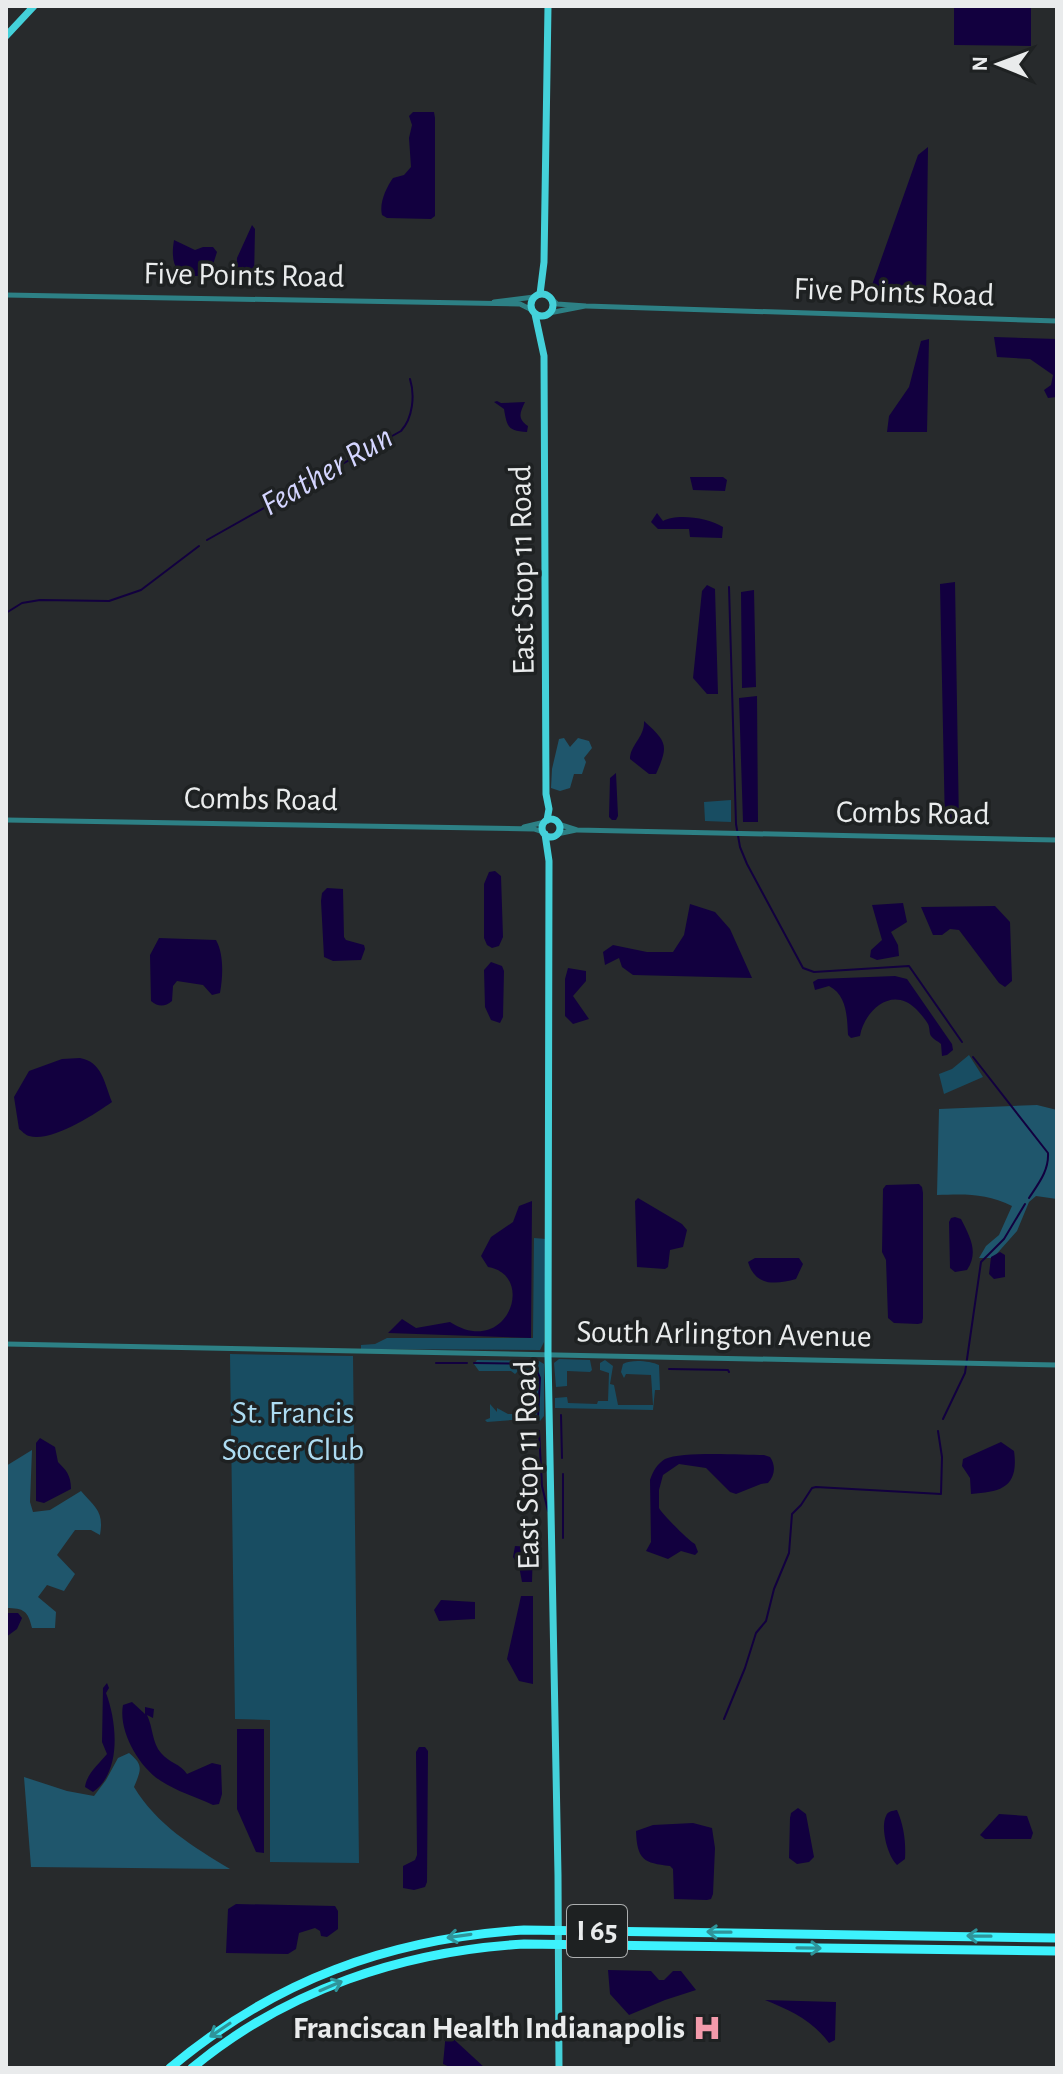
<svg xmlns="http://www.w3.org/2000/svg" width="1063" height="2074" font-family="'Alegreya Sans',sans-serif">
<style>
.green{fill:#184d62}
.forest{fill:#1f566c}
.water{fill:#12003f}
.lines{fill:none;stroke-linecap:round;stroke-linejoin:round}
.stream{stroke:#12003f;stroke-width:2}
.minor{stroke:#2d8085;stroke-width:5}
.major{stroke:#44d1da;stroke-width:7}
.highway{stroke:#3df2fd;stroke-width:9}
.oneway{stroke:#2f949a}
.labels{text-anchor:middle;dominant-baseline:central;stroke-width:7;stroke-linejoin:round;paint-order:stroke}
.shield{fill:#1e2122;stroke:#acaeaf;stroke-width:2}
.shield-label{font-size:30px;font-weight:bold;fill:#e9ebec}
.street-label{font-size:32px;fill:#e9ebec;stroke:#1e2122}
.park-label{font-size:32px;fill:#addcf2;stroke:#1e2122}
.poi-label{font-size:32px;font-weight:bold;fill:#e9ebec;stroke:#1e2122;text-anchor:end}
.water-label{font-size:34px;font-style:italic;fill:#d4d5ff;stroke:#1e2122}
</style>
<rect width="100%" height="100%" fill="#272a2c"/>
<path class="green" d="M731 800V822L705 821 704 802Z
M969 1055 983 1077 944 1094 939 1074 952 1069Z
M534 1238 546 1239 544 1342 540 1350 361 1349V1345L375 1344 387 1338H533Z
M230 1354 353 1356 359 1863 270 1862V1720L235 1719Z
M559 1359 590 1360 592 1370 590 1372 567 1371V1386L556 1387 554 1363Z
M477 1360 539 1361 544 1364V1416L540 1421 531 1418 529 1389 531 1385 518 1371 515 1374 511 1371H479L474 1364Z
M605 1360 613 1366 610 1384 614 1385 618 1405H653L651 1375 626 1374 624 1378 621 1372 623 1364C632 1359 650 1361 659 1365L660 1390H655L653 1410 555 1408V1398L567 1397 568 1403 597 1404 598 1401H608L609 1373 600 1370V1363Z
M490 1404 497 1412V1408L508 1414H523L524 1419 487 1422 485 1420 490 1418Z"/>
<path class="forest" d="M564 738 570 747 578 738 589 741 592 748 584 758 586 762 582 774H574L570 788 560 791 551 788 552 769 559 739Z
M1037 1105 1057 1110V1199L1036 1196 1029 1202 1017 1231 993 1258H979L986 1246 999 1235 1012 1206C986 1193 965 1194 937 1195L939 1109Z
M32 1450 30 1502 33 1512 50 1510 81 1491C96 1508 104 1512 100 1535L91 1530H75L57 1555 75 1574 64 1591 47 1585 38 1597 56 1612 55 1628H32C28 1611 24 1608 6 1608V1466Z
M129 1753C144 1765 141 1770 134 1787 157 1825 192 1846 230 1869L31 1867 24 1777 67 1791 94 1796 106 1780 118 1758Z"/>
<path class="water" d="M954 6H1031V46L954 45Z
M413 112H434L435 118V216L431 219 387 218 382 215C379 203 386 188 393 178L404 175 411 167 409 138 412 125 409 116Z
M928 147 926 301 874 296 872 285 918 155Z
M252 225 255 229 254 279 236 280 237 258Z
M174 240 195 250 203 247H213L217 252 210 274C180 281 169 270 174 240Z
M994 337 1057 339V397L1048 398 1044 390 1051 385 1053 375 1030 359 997 357Z
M929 339 927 432H887L889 416 909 387 921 341Z
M497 401 501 403 525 402C520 413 517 418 528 426L527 432C508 431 507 427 504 409L494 402Z
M690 477H723L727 480 725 491 693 490Z
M657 513 663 521C677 513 709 518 723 527L722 538 690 537 689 529H658L651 522Z
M955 582 959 825 945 826 940 584Z
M707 585 715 589 718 694H707L693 678 702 591Z
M754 590 756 687 742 688 741 592Z
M757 696 758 822H743L739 698Z
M644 721C667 742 669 745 656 774H649L630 759C630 745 645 737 644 721Z
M616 773 618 816 616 820H612L609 817 610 778Z
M495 871 501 876 503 937 499 946 492 948 487 945 484 938V884L489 872Z
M327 888 343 889 344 937 346 940 364 945 365 949 361 960 333 961 324 957 321 901 322 893Z
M903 903 907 922 891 932 898 945 899 956 877 960 870 957 871 950 882 940 872 905Z
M690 904 715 912 730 929 752 978 633 975 622 967 619 958 605 965 603 952 613 945 647 952H673L684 935Z
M995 906 1010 922 1012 981 1005 987 999 983 959 930 950 929 942 935H933L921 907Z
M159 938 216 940C224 954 223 977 220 993L212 995 203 985 177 981 173 986 172 1001C165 1007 158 1007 151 1001L150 955Z
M491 962 502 966 504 971 503 1017 500 1023 491 1020 485 1007 484 970Z
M568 968 586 971V981L573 996 589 1019 573 1024 565 1016V979Z
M895 976 907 979 952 1044 953 1050 947 1055 942 1056 941 1044C938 1041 934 1040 931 1036 929 1033 930 1028 928 1024 925 1019 920 1013 916 1009 892 985 864 1011 860 1036L851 1038 848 1035C847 1017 847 995 829 986L815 990 813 982 818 979Z
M80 1058C102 1062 104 1082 112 1102 95 1114 51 1143 29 1136 25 1135 22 1131 19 1129L14 1097 29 1071 62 1059Z
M919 1184 922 1187 923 1193V1318L922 1323 918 1324 894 1323 888 1318 886 1260 882 1252 883 1189 886 1185Z
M638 1198 682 1224 687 1230 683 1247 670 1250 668 1267 665 1269 637 1267 635 1201Z
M532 1201 531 1338 388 1333 402 1319 416 1328 450 1322C507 1359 537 1275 488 1267L481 1256 491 1237 513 1222 519 1206Z
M955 1217 961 1219C970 1237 979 1252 967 1270L955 1272 950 1268 949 1222 951 1218Z
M1000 1252 1005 1255V1277L994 1279 989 1274 991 1257Z
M755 1258H799L803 1264 796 1279C775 1285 755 1286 748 1262Z
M40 1438 55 1447 58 1462C66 1470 71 1475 71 1489L44 1503 36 1501V1443Z
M1001 1442 1014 1451C1019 1487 1002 1492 971 1494L970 1478 962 1466 963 1459Z
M764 1455 770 1457C776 1465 775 1476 768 1483L761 1484 736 1494 730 1492 706 1468 679 1464 663 1475 659 1490V1508C663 1515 689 1541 695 1544L698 1552 695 1555 681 1551 668 1559 646 1551 651 1542 650 1480C653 1471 657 1464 665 1459 682 1451 742 1455 764 1455Z
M515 1546 533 1547 532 1582H522L519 1566 513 1557Z
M521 1596H533V1684L519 1681 507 1659Z
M441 1600 475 1602V1619L439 1621 434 1610Z
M6 1613H18L22 1618 17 1629 6 1637Z
M107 1683 109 1688 106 1693C117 1722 122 1772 93 1792L85 1787C87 1773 99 1764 107 1754L102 1742 103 1688Z
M132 1702 145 1714V1707L154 1709 153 1718 147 1715C153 1727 152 1743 161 1753 169 1763 181 1764 187 1774L212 1763 221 1765 222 1794 219 1804 213 1805C196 1797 176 1791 161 1781 139 1767 118 1731 123 1705Z
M237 1729H264V1853L256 1852 237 1809Z
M419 1747H425L428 1751 427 1882 425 1887 414 1890 403 1888V1866L415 1860 417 1855 416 1752Z
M798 1808 806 1814 814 1857 809 1862 797 1864 789 1858 790 1818 791 1813Z
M897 1810C904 1826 906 1842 905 1859L897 1865C888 1857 880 1828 886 1816 888 1811 892 1811 897 1810Z
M999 1814 1027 1816 1033 1833 1031 1839H985L980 1835Z
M693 1823 712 1828 715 1848 713 1894 711 1899 707 1900 674 1899 673 1869 670 1866C644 1863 637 1860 636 1831L653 1825Z
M236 1904 335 1906 338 1911V1929L327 1937 321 1936 320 1931 315 1928 299 1933 296 1949 288 1954 226 1953 228 1909Z
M608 1970 651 1971 659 1980H664L673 1971H681L696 1990 665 2000 629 2015 610 1994Z
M765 2000 836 2002 835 2040 829 2043C813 2021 790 2010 765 2000Z
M446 2032 485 2068H452L443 2064Z"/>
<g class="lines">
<path class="stream" d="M207 540 401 431C413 418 415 395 410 379
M729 587 736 824 740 847 747 864 803 968 814 972 909 966 962 1042
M6 613 22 603 40 600 109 601 141 590 199 546
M973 1057 1048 1153C1049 1171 1038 1184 1029 1198
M436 1363H467
M474 1363 534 1364 540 1378 538 1418
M669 1369 728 1370 729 1372
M561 1415 562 1458
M943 1419 965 1373 981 1262 1004 1239 1025 1204
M539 1431 542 1486 548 1511
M563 1474V1538
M724 1719 745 1668 756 1633 766 1621 774 1589 789 1553 792 1514 801 1505 812 1488 816 1487 941 1494 942 1457 938 1431"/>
<path class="minor" d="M6 295 520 304 532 310
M552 299 557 304 586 306 1057 321
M494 302 534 297
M549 313 585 306
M6 820 534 829 543 832
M558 824 577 830 1057 840
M524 827 545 822
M557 834 576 830
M6 1344 1057 1365"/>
<path class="major" d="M6 36 34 6
M531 305a11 11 0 1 1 22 0a11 11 0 1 1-22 0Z
M540 294 544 262 548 6
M535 314 544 356 546 794 549 809 547 820
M542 828a9 9 0 1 1 18 0a9 9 0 1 1-18 0Z
M545 834 549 861 548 1355 558 1875 559 2068"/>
<path class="highway" d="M170 2068C275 1980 388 1939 524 1930L1057 1938
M192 2068C286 1990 403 1951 524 1944L1057 1951"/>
</g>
<defs><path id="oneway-shaft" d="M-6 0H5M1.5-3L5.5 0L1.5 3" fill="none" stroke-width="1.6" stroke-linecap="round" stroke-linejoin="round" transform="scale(2)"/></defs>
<g class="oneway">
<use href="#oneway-shaft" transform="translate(719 1932) rotate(-179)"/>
<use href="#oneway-shaft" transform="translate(459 1936) rotate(172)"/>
<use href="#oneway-shaft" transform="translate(979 1936) rotate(-179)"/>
<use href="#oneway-shaft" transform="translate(809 1948) rotate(1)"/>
<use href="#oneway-shaft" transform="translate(331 1986) rotate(-23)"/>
<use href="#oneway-shaft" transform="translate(220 2030) rotate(146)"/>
</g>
<defs>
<symbol id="hospital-bare" viewBox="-9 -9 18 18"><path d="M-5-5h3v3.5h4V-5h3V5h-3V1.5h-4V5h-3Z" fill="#f39aab" stroke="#1e2122" stroke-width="2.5" paint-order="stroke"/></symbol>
</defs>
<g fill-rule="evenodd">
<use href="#hospital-bare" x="687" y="2008" width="40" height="40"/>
</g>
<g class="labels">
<rect class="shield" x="567" y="1905" width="60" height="52" rx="6"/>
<g class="shield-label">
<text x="597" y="1931">I 65</text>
</g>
<g class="street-label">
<text transform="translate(244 275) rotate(1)">Five Points Road</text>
<text transform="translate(894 292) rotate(2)">Five Points Road</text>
<text transform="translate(522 570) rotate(-91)">East Stop 11 Road</text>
<text transform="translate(261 799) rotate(1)">Combs Road</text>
<text transform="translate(913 813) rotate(1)">Combs Road</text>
<text transform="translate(724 1334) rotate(1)">South Arlington Avenue</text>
<text transform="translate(527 1465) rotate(-91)">East Stop 11 Road</text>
</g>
<g class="park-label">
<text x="293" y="1413">St. Francis<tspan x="293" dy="37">Soccer Club</tspan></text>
</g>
<g class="poi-label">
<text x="685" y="2028">Franciscan Health Indianapolis</text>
</g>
<g class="water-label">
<text transform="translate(327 471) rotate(-30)">Feather Run</text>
</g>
</g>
<rect width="1063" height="2074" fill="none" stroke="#e9ebec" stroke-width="16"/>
<g transform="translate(999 64) rotate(271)" stroke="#1e2122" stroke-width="6" paint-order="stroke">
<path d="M0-6L14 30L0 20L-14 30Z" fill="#e9ebec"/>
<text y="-12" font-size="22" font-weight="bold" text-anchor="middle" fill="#e9ebec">N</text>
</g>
</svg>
